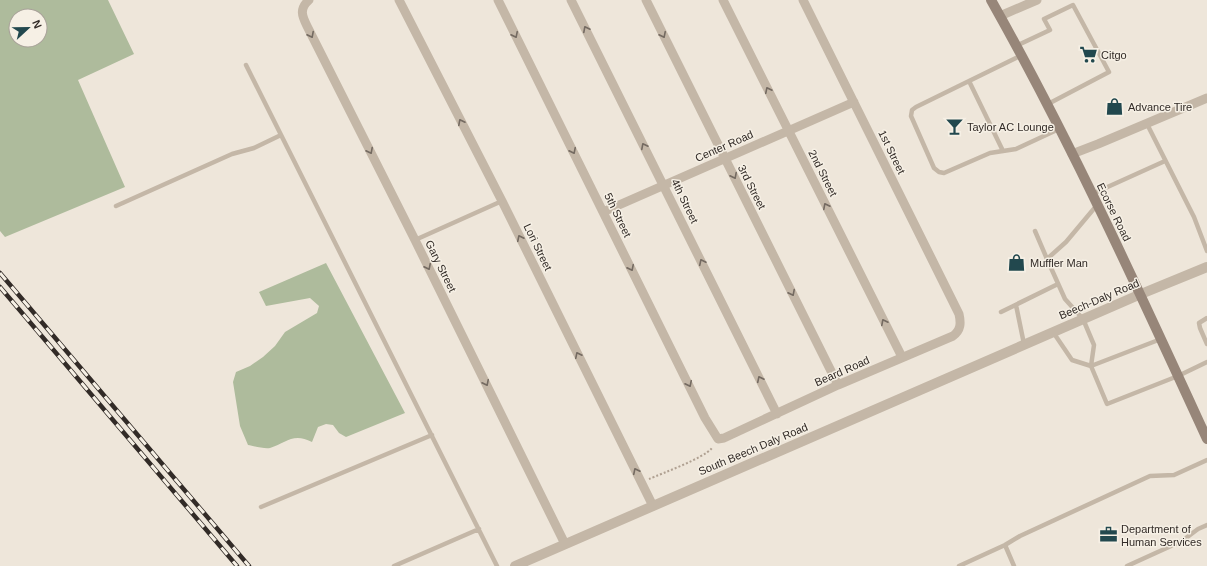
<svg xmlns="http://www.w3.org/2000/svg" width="1207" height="566" font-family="Arial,sans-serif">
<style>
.green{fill:#aebb9c;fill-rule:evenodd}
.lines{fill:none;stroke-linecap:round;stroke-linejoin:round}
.path{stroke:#b0a192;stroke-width:2;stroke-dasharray:2 2;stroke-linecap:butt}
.service{stroke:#c4b7a7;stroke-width:4.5}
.minor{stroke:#c4b7a7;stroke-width:9}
.tertiary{stroke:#c4b7a7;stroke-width:10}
.secondary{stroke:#978679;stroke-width:10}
.rail-casing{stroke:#322b27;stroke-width:4.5}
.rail{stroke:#f6f0e5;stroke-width:3;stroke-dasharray:9;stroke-linecap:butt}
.oneway{stroke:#746a61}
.labels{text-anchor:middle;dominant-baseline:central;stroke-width:3;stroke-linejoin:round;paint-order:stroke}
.poi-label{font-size:11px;fill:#322b27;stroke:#f6f0e5;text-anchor:start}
.street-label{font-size:11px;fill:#322b27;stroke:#f6f0e5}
</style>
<rect width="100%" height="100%" fill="#eee6da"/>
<path class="green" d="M0 0H108L134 54 78 80 125 187 5 237 0 231ZM16 16H40V40H16Z
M326 263 405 413 346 437 339 433 333 425 326 424 318 427 312 442C293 432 286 443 270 448 264 449 254 446 248 445L240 426 233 382 236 372 250 366 263 357 275 346 285 332 317 313 319 306 310 298 266 306 259 292Z"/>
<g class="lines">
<path class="path" d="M649 479C663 473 704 458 712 448"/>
<path class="service" d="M1016 46 1050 30 1044 19 1073 5 1109 72 1048 104
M1022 55 916 107 912 110 911 116 934 168 939 172 944 173 990 153 1016 149 1059 129
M246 65 497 566
M969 81 1003 151
M1147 124 1194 217 1207 251
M1092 194 1165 161
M116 206 232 154 254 148 281 135
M1035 231 1047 259
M415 240 502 201
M1016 305 1024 344
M1001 312 1058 284
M1207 318 1199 323 1200 328 1207 344
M1053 332 1072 360 1091 366 1094 345 1083 319 1065 299 1047 259 1066 242 1097 205
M1161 339 1091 366 1107 404 1178 376 1207 362
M261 507 432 435
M1005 545 1014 566
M394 566 479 529
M959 566 1005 545 1020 536 1150 476 1174 475 1207 460
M1127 566 1182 541 1198 529 1207 525"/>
<path class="minor" d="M309 0C299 9 302 16 307 26L415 240 565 544
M399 0 502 201 653 506
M498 0 705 418 718 439 724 438 838 385 953 336C961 330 961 323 959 314L803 0
M571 0 777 414
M646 0 838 385
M723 0 902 357
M1000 16 1037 0
M1072 154 1098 144 1207 98
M603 212 854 102"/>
<path class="tertiary" d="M515 566 1141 294 1207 267"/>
<path class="secondary" d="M991 0C1071 142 1139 291 1207 439"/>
<defs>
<path id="rail" d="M0 273 249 566
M0 287 237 566"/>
</defs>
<use href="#rail" class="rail-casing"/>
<use href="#rail" class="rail"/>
</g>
<defs><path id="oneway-chevron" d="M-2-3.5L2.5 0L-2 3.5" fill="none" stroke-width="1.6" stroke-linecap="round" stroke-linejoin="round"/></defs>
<g class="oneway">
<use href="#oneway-chevron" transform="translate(586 29) rotate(-117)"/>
<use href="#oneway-chevron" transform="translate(311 35) rotate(63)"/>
<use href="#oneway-chevron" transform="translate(515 35) rotate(64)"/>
<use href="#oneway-chevron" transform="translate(663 35) rotate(64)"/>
<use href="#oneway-chevron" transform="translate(768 90) rotate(-116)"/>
<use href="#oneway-chevron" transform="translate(461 122) rotate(-117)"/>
<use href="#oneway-chevron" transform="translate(644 146) rotate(-117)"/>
<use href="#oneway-chevron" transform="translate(370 151) rotate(63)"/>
<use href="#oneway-chevron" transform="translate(573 151) rotate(64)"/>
<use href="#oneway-chevron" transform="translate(734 176) rotate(63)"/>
<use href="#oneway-chevron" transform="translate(826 206) rotate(-117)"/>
<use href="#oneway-chevron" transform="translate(520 238) rotate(-116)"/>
<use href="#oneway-chevron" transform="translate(702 262) rotate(-116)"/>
<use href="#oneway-chevron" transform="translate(428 267) rotate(64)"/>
<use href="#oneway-chevron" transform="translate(631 268) rotate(64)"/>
<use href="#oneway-chevron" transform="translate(792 293) rotate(63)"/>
<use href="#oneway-chevron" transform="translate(884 322) rotate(-117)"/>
<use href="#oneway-chevron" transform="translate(578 355) rotate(-116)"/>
<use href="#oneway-chevron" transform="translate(760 379) rotate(-116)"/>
<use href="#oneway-chevron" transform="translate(486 383) rotate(64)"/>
<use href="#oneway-chevron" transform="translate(689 384) rotate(64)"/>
<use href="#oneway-chevron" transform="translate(636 471) rotate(-116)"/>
</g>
<defs>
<symbol id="supermarket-bare" viewBox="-9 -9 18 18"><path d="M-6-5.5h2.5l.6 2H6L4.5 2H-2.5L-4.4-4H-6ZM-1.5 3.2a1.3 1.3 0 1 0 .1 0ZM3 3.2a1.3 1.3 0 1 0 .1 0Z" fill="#22484e" stroke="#f6f0e5" stroke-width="2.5" paint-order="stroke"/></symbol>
<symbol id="shop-bare" viewBox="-9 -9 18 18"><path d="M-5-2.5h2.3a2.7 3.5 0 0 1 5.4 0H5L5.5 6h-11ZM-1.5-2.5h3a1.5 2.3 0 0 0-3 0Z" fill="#22484e" stroke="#f6f0e5" stroke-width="2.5" paint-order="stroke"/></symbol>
<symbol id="bar-bare" viewBox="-9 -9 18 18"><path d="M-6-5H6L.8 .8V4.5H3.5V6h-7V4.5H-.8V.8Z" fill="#22484e" stroke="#f6f0e5" stroke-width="2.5" paint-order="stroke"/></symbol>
<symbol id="office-bare" viewBox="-9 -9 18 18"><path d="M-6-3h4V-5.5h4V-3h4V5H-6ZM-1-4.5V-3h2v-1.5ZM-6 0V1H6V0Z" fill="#22484e" stroke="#f6f0e5" stroke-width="2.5" paint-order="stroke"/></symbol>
</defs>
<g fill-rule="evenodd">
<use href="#supermarket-bare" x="1076" y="42" width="25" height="25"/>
<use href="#shop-bare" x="1102" y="94" width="25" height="25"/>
<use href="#bar-bare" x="942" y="114" width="25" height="25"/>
<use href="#shop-bare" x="1004" y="250" width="25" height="25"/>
<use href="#office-bare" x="1096" y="522" width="25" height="25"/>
</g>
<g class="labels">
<g class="poi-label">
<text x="1101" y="55">Citgo</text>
<text x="1128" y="107">Advance Tire</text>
<text x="967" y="127">Taylor AC Lounge</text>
<text x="1030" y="263">Muffler Man</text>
<text x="1121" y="529">Department of<tspan x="1121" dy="13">Human Services</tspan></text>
</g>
<g class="street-label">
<text transform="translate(724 146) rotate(-24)">Center Road</text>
<text transform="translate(892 152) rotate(64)">1st Street</text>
<text transform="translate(823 173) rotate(63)">2nd Street</text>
<text transform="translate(752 187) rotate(63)">3rd Street</text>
<text transform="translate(685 201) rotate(64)">4th Street</text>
<text transform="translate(1114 212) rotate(64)">Ecorse Road</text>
<text transform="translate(618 215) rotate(64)">5th Street</text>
<text transform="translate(538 247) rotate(64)">Lori Street</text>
<text transform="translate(441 266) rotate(64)">Gary Street</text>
<text transform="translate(1099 299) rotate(-23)">Beech-Daly Road</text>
<text transform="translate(842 371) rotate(-24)">Beard Road</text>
<text transform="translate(753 449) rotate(-23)">South Beech Daly Road</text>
</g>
</g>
<g transform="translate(28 28) rotate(68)"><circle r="19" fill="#f6f0e5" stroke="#a8a199"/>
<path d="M0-3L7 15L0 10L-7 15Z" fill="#22484e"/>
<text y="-6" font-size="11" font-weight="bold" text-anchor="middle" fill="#322b27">N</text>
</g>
</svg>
